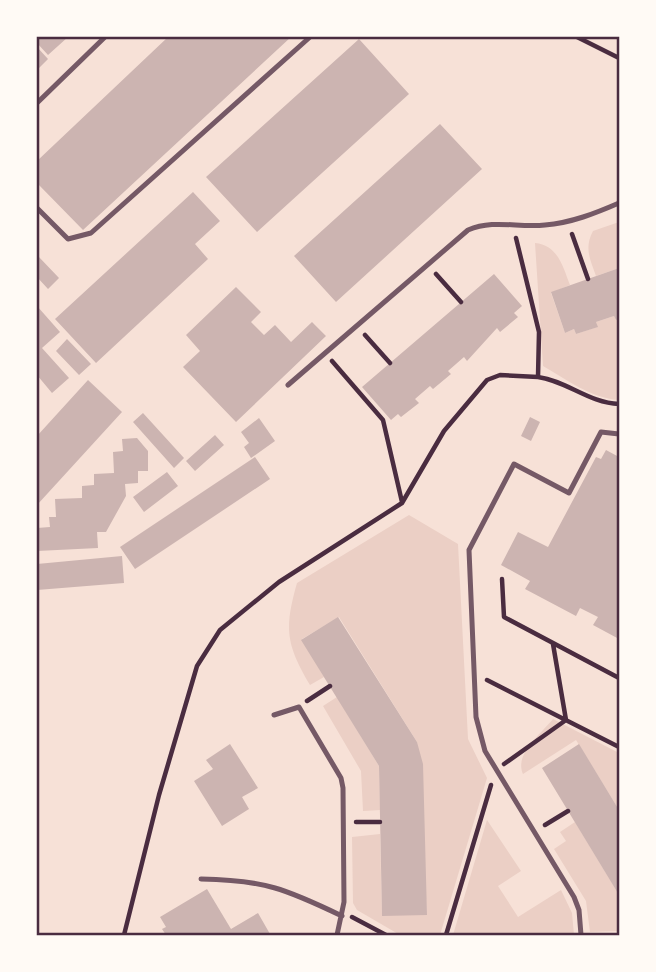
<svg xmlns="http://www.w3.org/2000/svg" width="656" height="972" font-family="Arial,sans-serif">
<style>
.green{fill:#ebcfc5}
.building{fill:#ccb4b1}
.lines{fill:none;stroke-linecap:round;stroke-linejoin:round}
.path{stroke:#4a2c40;stroke-width:4.5}
.service{stroke:#755966;stroke-width:5}
.neatline{fill:none;stroke:#4a2c40;stroke-width:2.5}
</style>
<rect width="100%" height="100%" fill="#f7e1d7"/>
<path class="green" d="M619 222V268L596 276C590 259 584 248 593 231Z
M535 243C558 245 563 267 570 285L551 293 565 333 574 329 576 334 597 327 596 322 614 316 616 320 619 319V400C590 398 568 380 543 366Z
M409 515 458 544 468 739 487 778 440 935H400L357 910 353 903 352 837 380 834 382 915H427L417 742 339 617 302 639 324 677 310 685C286 644 284 629 297 583Z
M337 697 379 766 380 810 363 811 361 771 323 706Z
M553 719 619 753V810L576 740 523 774C514 754 541 734 553 719Z
M487 820 521 871 498 886 518 917 561 890 572 913 574 935H453Z
M575 822 618 893 619 931 590 932 586 901 554 849 566 841 560 832Z"/>
<path class="building" d="M37 37H68L48 55 37 43Z
M168 37H291L83 230 37 183V161Z
M359 39 409 94 257 232 206 177Z
M37 47 48 59 37 70Z
M440 124 482 169 336 302 294 256Z
M193 192 220 221 195 244 208 259 96 363 55 319Z
M38 256 59 278 48 289 37 277Z
M619 268V319L616 320 614 316 596 322 598 327 576 334 574 329 565 333 551 292Z
M494 274 522 306 514 313 518 317 500 332 497 328 467 361 464 357 448 371 451 374 433 389 430 386 415 399 419 403 401 417 398 414 391 420 362 387Z
M236 287 261 312 251 322 264 335 275 325 291 342 312 322 326 336 236 422 183 367 200 351 186 335Z
M37 306 60 332 42 348 69 378 52 393 37 375Z
M67 339 91 364 79 375 56 351Z
M88 380 122 412 37 505V436Z
M143 413 184 458 174 468 133 422Z
M530 417 540 422 531 441 521 436Z
M259 418 275 441 251 458 244 447 249 443 241 432Z
M215 435 224 445 195 471 186 461Z
M137 438 148 451V471H138V483L125 484 126 496 106 532H97L98 548 37 551V528L50 527 49 517H56L55 499 82 498V486L94 485V474L114 473 113 452 123 451 122 439Z
M606 450 619 457V639L593 625 598 617 580 608 576 616 525 589 530 581 501 565 518 532 548 547 596 457 601 459Z
M255 457 270 479 135 569 120 547Z
M167 472 178 486 144 512 133 497Z
M122 556 124 583 37 590V564Z
M338 617 417 742 423 764 427 915 382 916 379 766 301 640Z
M230 744 258 788 242 797 249 809 222 826 194 781 213 769 206 760Z
M579 744 619 810V895L542 768Z
M207 889 231 929 258 913 270 934 166 935 162 929 166 927 160 917Z"/>
<g class="lines">
<path class="path" d="M577 37 619 58
M572 234 588 279
M436 274 461 302
M365 335 390 363
M332 361 383 420 402 502
M538 377C567 381 589 403 619 404
M502 579 504 617 619 678
M487 680 619 747
M307 701 330 686
M504 764 566 720 553 644
M356 822H380
M545 825 568 811
M352 917 386 935
M124 935 159 795 197 666 220 630 279 582 402 503 444 431 487 380 500 375 538 377 539 332 516 238
M446 935 491 785"/>
<path class="service" d="M37 103 105 37
M37 208 68 239 91 233 310 37
M288 385 468 230C494 219 518 228 545 225 571 223 596 213 619 203
M274 715 299 707 341 778 343 788 344 902 337 935
M201 879C264 880 286 889 342 916
M581 935 579 910 574 897 485 751 476 717 469 550 514 464 569 493 601 432 619 434"/>
</g>
<rect width="656" height="972" fill="none" stroke="#fffaf5" stroke-width="77"/>
<rect x="38" y="38" width="580" height="896" class="neatline"/>
</svg>
